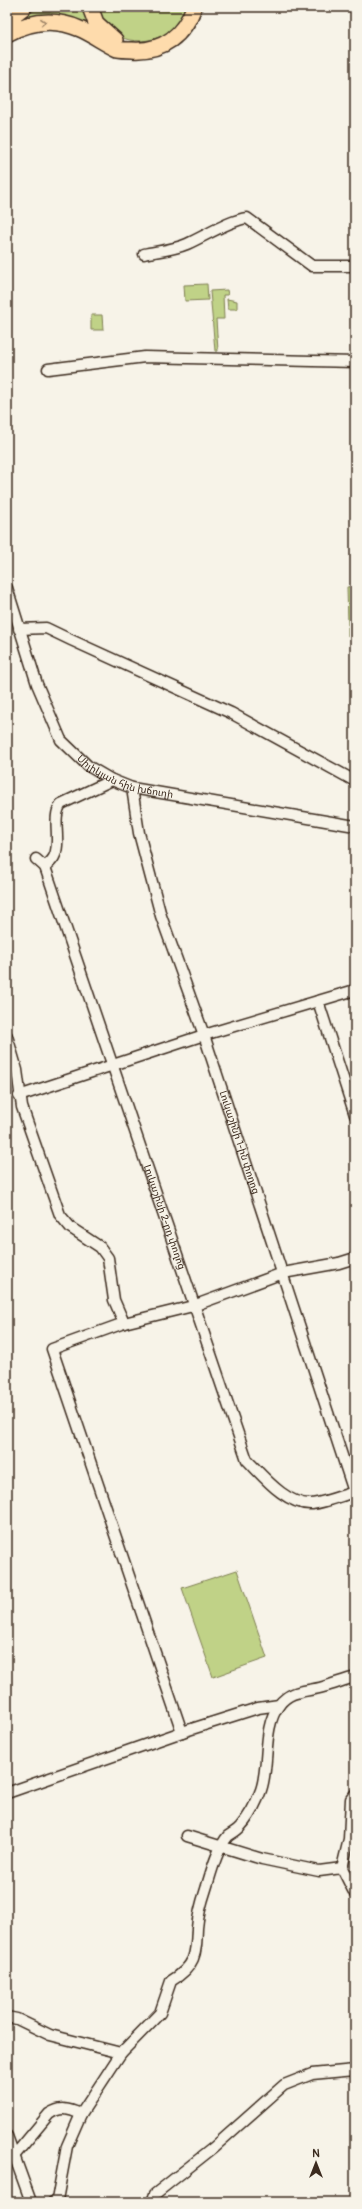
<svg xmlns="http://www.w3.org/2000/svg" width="362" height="2209" font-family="Pangolin,'Noto Sans Armenian',sans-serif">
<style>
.green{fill:#c0d287;stroke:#7e7e52}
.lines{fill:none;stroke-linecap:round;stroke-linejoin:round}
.minor-casing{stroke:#3b2a1e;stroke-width:13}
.highway-casing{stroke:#3b2a1e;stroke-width:18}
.minor{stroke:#f7f3e8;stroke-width:10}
.highway{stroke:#fedbac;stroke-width:15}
.oneway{stroke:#9c8265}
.labels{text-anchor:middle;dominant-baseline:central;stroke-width:3;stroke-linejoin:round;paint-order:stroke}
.street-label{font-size:10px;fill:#3b2a1e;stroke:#f7f3e8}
</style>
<rect width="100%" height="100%" fill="#f7f3e8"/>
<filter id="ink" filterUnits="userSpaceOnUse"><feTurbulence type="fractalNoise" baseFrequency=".025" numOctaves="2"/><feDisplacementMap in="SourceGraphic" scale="8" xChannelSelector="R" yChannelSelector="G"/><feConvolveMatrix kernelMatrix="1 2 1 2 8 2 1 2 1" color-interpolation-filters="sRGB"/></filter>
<g filter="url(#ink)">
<path class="green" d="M38 7H83L92 28 42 16 24 19Z
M95 7H186C180 37 139 50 115 34 106 28 101 16 95 7Z
M207 284 208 300 185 301 184 285Z
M227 290 228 295H223L224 319H216L218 351H215L210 291Z
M227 299 237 301V309H228Z
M91 315H102L103 330H91Z
M355 586V636H348V627H351L348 625 347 587Z
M237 1570 267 1658 213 1677 182 1588Z"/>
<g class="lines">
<defs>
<g id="minor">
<path d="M144 254C158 251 173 250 187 244 205 236 230 220 247 218L312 266H355"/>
<path d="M48 369 145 357 355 362"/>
<path id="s1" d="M7 588 37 684 61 740 88 766 112 780 132 788 355 826"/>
<path d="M19 629 46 628 71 640 231 713 355 781"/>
<path id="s2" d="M132 788 139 833 161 916 204 1035 355 1495"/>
<path id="s3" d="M36 859 45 867 247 1460C263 1476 287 1506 312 1504 326 1502 341 1496 354 1492"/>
<path d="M45 867C48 864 52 861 54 857 62 842 51 818 61 804L112 780"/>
<path d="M318 1001 355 1115"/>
<path d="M7 1036 17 1070 22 1107 60 1215 71 1228 100 1247 108 1258 114 1300 124 1323"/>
<path d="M19 1096 204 1035 355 990"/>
<path d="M182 1732 52 1349 124 1323 193 1306 283 1273 339 1263 355 1258"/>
<path d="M7 1793 182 1732 258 1708 279 1705"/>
<path d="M355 1794 351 1799 349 1839 342 1868 355 1894"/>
<path d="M187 1836 262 1859 319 1871 342 1868"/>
<path d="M7 2017 17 2019 50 2035 121 2053"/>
<path d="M7 2136 31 2202"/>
<path d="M14 2156 49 2114C61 2106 69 2109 81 2114"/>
<path d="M53 2202 57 2200 67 2146 81 2114 121 2053 160 2013 171 1981C196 1966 196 1954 197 1928 198 1915 202 1901 206 1889 211 1873 217 1849 228 1836 232 1833 237 1831 240 1827 250 1816 256 1804 261 1790 270 1764 262 1728 279 1705 291 1689 307 1692 323 1687 334 1684 344 1680 355 1677"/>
<path d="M152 2202 155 2194 213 2148 284 2085 312 2074 355 2070"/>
</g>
<path id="highway" d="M90 7 96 23 115 40
M7 20 24 7
M7 34C30 21 55 18 80 29 92 34 104 43 117 49 122 50 127 50 132 50 163 52 184 35 194 7"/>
</defs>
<use href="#minor" class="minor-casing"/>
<use href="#highway" class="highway-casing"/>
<use href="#minor" class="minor"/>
<use href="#highway" class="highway"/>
</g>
<defs><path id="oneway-chevron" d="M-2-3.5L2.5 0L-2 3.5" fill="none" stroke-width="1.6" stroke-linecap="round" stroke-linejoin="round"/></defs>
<use class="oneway" href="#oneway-chevron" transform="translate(43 22) rotate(-3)"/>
</g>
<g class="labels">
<g class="street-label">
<text stroke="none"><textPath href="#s1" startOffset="238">Սիլիկյան հին խճուղի</textPath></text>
<text stroke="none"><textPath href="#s2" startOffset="371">Լուկաշինի 1-ին փողոց</textPath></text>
<text stroke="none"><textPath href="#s3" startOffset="382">Լուկաշինի 2-րդ փողոց</textPath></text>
</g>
</g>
<rect width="362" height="2209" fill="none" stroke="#f7f3e8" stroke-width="24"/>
<rect x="12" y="12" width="338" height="2185" fill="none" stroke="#3b2a1e" stroke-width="1.5" filter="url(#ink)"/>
<g transform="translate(316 2163)" stroke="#f7f3e8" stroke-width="3" paint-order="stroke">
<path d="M0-3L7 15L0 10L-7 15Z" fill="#3b2a1e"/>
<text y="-6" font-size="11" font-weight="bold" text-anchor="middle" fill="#3b2a1e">N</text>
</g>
</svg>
